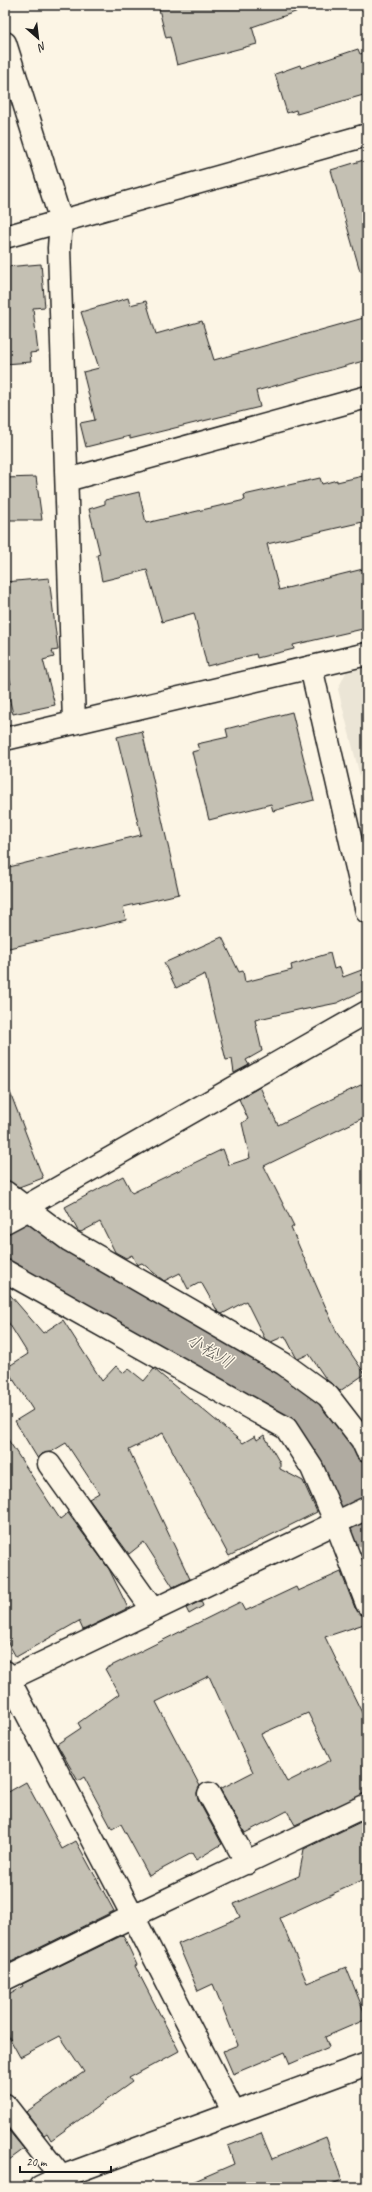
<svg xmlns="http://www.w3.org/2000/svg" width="372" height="2192" font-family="Caveat,'Klee One',sans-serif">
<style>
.built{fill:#ebe5d6}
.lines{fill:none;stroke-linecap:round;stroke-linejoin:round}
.river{stroke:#b0aba1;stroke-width:54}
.building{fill:#c4c0b3;stroke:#1c1c1c;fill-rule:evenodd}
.minor-casing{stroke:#1c1c1c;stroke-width:25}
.minor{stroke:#fcf5e5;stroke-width:22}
.labels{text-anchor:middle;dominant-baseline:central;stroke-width:3;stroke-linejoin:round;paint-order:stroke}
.water-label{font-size:17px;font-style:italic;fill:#575551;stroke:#fcf5e5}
</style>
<rect width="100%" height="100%" fill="#fcf5e5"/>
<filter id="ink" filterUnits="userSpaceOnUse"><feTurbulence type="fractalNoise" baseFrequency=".025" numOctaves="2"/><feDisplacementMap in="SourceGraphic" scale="8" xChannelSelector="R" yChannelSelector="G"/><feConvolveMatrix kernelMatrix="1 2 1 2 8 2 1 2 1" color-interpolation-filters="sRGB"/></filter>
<g filter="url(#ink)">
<path class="built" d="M367 665V804L338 689 347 670Z"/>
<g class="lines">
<path class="river" d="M5 1230 59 1266 129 1303 248 1373 297 1407 325 1434 350 1476 367 1520"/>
</g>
<path class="building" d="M158 5H303L304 9 252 27 257 44 177 65 170 37 166 38Z
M358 49 360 54 367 52V94L297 114 296 110 287 113 275 74 300 65 301 68Z
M367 159V270L360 271 331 170Z
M41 264 45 307 33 308 38 352 30 353 31 362 5 364V267Z
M128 298 130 305 146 301 156 334 202 321 214 360 367 317V360L256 391 260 407 130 439V436L86 447 80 423 95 420 83 372 99 368 81 312Z
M367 475V521L267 544 279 590 367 568V628L293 645 294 649 257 658 256 654 207 666 194 613 162 622 147 570 102 581 97 555 100 554 89 509 105 504V500L139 492 146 523 245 500 244 495 320 478 322 484 337 480V482Z
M36 477 42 520H5V478Z
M49 578 58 650 52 651 54 657 43 660 55 705 13 714 6 685 11 684 5 660V582Z
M292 712 314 800 273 811 271 804 209 820 192 752 199 750 197 744 228 737 226 729Z
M142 731 179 894 123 907 126 920 5 949V868L141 835 117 737Z
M222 937 239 972 243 971 245 982 292 970 291 965 330 953 334 969 340 967 343 977 367 968V989L337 1003 302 1010V1009L255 1020 262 1051 246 1060 249 1065 234 1073 232 1059 226 1060 205 974 176 988 164 963Z
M367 1082V1116L264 1166 294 1226 291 1228 337 1333 365 1374 340 1391 326 1379 309 1354 298 1359 296 1357 285 1336 271 1342 265 1339 246 1301 222 1314 218 1312 201 1282 188 1289 180 1273 164 1281 142 1263 137 1265 132 1255 126 1258 115 1252 100 1222 81 1232 78 1231 65 1207 123 1176 132 1193 223 1149 229 1165 250 1158 242 1123 248 1119 239 1099 260 1087 278 1125Z
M5 1087H8L43 1178 19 1187 5 1180Z
M5 1289 43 1333 63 1320 102 1381 116 1366 124 1373 129 1369 144 1381 154 1369 243 1443 255 1436 257 1440 264 1435 280 1463V1469L303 1481 317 1512 229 1556 163 1433 129 1450 190 1579 173 1587 144 1542 129 1554 89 1499 99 1493 66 1443 51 1452 42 1454 38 1459 15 1421 33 1410 6 1368 28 1354 5 1317Z
M5 1435 60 1519 68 1513 109 1569 128 1608 83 1630 79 1621 16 1657 5 1637Z
M341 1572 355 1608 364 1616 367 1623 325 1637 367 1723V1793L295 1825 287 1811 245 1833 220 1789 253 1772 209 1676 156 1702 200 1786 197 1793 198 1800 222 1844 196 1860 192 1853 149 1876 121 1824 112 1829 84 1777 78 1781 57 1744 81 1728 78 1723 119 1694 105 1669 240 1602 245 1611 296 1587 298 1591ZM308 1713 331 1760 287 1782 261 1734Z
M201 1601 203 1606 189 1614 186 1608Z
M26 1782 62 1849 76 1841 114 1911 11 1962 5 1952V1794Z
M367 1819V1878L280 1918 307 1983 346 1967 367 2019 325 2037 329 2047 290 2064 285 2052 233 2074 223 2051 238 2045 213 1984 198 1991 178 1944 240 1917 234 1904 299 1876 304 1849Z
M123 1935 137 1965 135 1966 179 2051 129 2078 132 2082 51 2140 47 2133 44 2135 26 2112 84 2072 60 2036 20 2057 5 2030V1996L23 1986 22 1984Z
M5 2126 24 2149 5 2163Z
M261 2133 272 2159 326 2137 342 2180 325 2187H181L234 2164 228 2146Z"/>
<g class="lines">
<defs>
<path id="minor" d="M5 43 61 221 59 248 74 723
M5 237 367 135
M67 480 367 397
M311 667 367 912
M5 739 367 654
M5 1192 69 1240 284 1364 328 1396 362 1440 367 1451
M5 1222 20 1214 25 1207 367 1012
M5 1271 286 1428 312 1468 336 1523 367 1604
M49 1464 153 1610
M5 1672 133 1916 234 2113
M5 1681 367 1508
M209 1794 247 1863
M5 1979 133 1916 367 1805
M5 2105 69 2187
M40 2187 61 2177 367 2064"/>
</defs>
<use href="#minor" class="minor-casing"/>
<use href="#minor" class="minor"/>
</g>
</g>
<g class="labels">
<g class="water-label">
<text transform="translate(210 1351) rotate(31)">小松川</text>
</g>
</g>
<rect width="372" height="2192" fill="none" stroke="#fcf5e5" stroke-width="20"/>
<rect x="10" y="10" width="352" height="2172" fill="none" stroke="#1c1c1c" stroke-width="1.5" filter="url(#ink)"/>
<g transform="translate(38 38) rotate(152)" stroke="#fcf5e5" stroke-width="3" paint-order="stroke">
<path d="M0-3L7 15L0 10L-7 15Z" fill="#1c1c1c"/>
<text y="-6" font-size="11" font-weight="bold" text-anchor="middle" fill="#1c1c1c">N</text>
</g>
<path d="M20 2166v6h91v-6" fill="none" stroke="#1c1c1c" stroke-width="2"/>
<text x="26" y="2166" font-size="12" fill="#1c1c1c" stroke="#fcf5e5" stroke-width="3" paint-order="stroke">20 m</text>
</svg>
